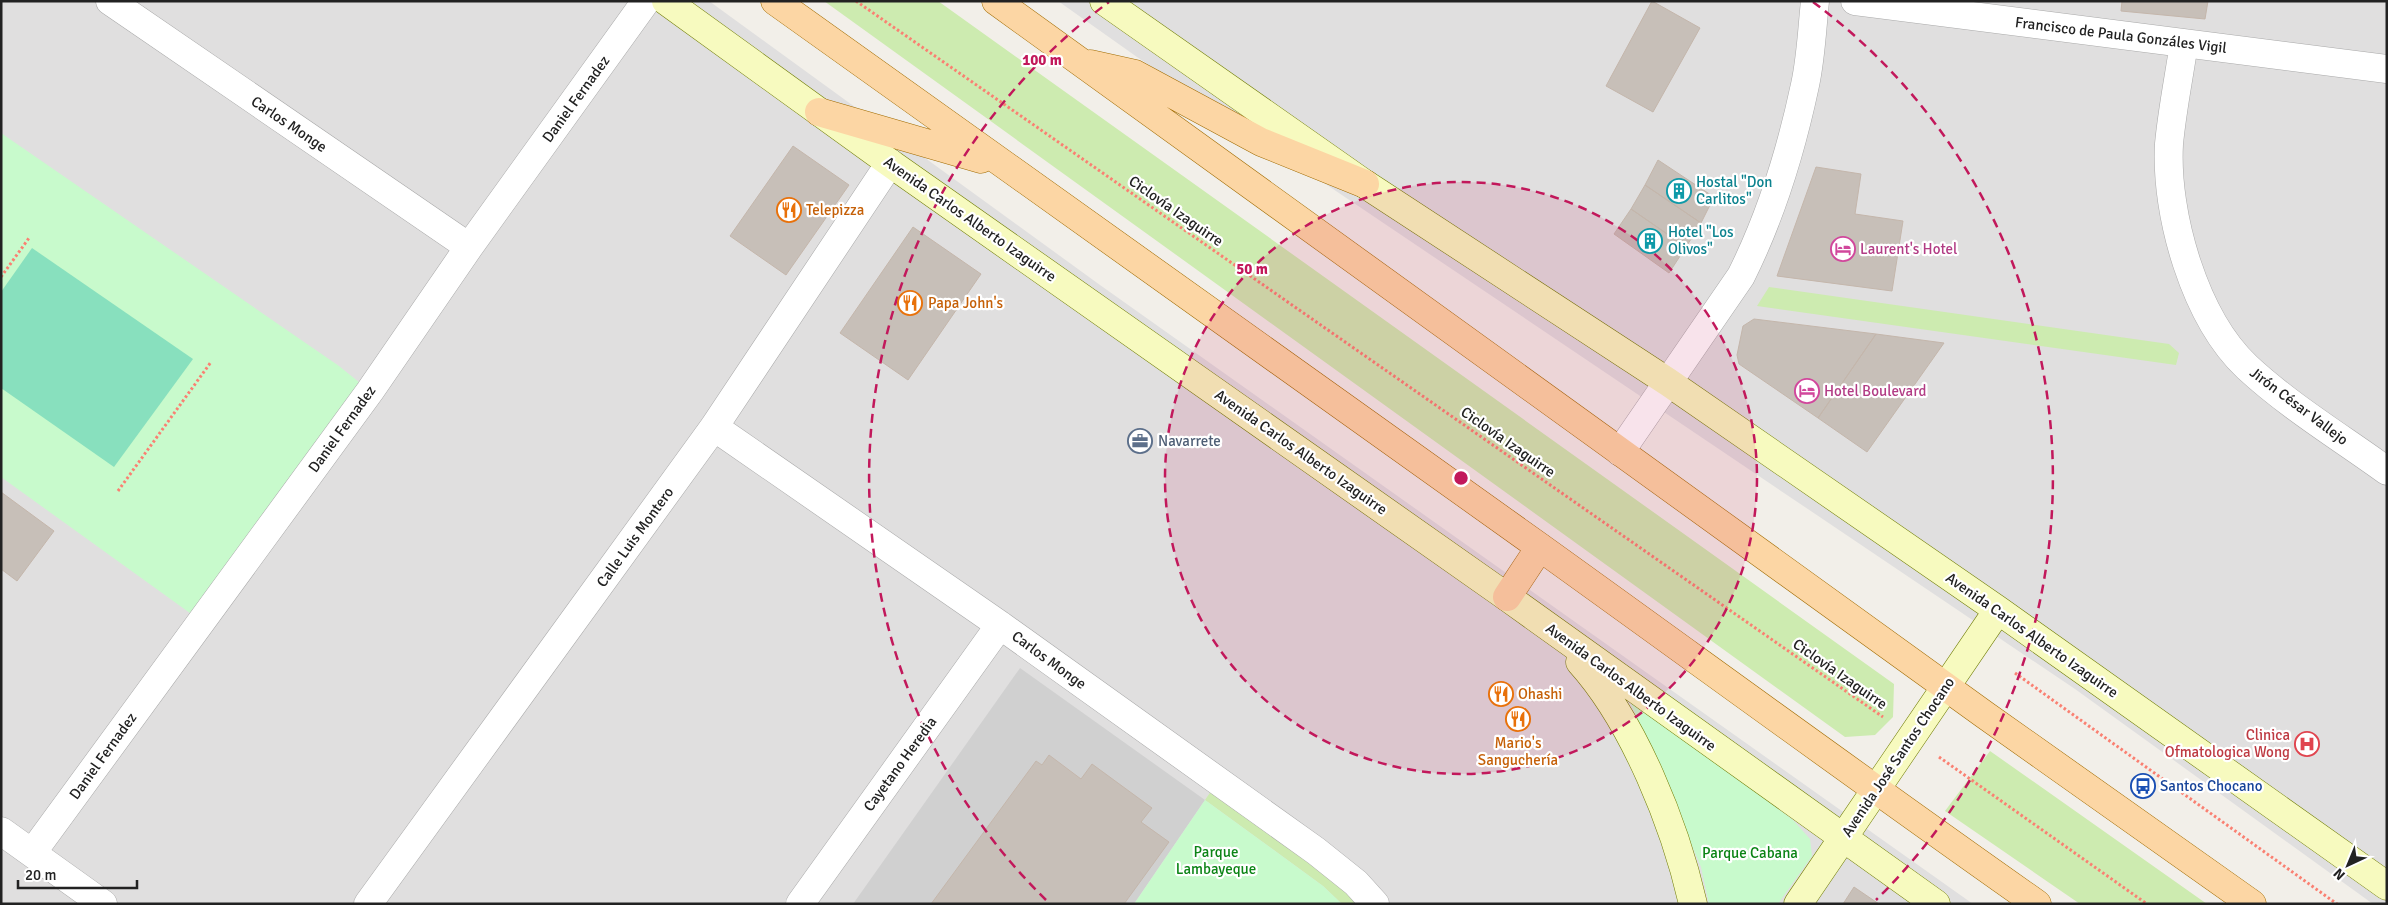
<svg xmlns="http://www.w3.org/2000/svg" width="2388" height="905" font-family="Signika,sans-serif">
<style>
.residential{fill:#e0dfdf}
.religious{fill:#d0d0d0}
.grass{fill:#cdebb0}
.park{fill:#c8facc}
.pitch{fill:#88e0be}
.building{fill:#c7bfb8;stroke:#c4b6ab}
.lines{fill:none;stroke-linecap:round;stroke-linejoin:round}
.street-casing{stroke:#a9a9a9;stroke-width:29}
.secondary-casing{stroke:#707d05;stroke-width:29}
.primary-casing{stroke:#a06b00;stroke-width:29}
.path{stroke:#fa8072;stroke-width:3;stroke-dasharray:2.5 2.5;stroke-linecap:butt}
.street{stroke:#fff;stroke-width:28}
.secondary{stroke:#f7fabf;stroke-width:28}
.primary{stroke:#fcd6a4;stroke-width:28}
.ring{fill:none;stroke:#c2185b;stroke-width:2.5;stroke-dasharray:9 6}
.labels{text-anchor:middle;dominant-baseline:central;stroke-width:4.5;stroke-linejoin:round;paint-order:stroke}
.street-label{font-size:15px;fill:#222;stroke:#fff}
.culture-label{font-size:15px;fill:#0d838f;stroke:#fff;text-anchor:start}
.food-label{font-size:15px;fill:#c56008;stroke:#fff;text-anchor:start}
.hotel-label{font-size:15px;fill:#b23c85;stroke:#fff;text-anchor:start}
.service-label{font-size:15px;fill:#4e5e75;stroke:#fff;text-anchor:start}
.health-label{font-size:15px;fill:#be3a42;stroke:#fff;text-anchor:end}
.transit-label{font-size:15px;fill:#164399;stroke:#fff;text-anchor:start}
.park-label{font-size:15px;fill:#0c8416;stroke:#fff}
.centre{fill:#c2185b;stroke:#fff;stroke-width:2.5}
.ring-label{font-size:15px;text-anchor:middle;font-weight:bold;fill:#c2185b;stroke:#fff;stroke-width:4.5;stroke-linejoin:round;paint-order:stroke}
</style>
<rect width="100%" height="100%" fill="#f2efe9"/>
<path class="residential" d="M1 1H709L1100 285 1973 904H1Z
M1058 1H2387V904H2373L2075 689 1137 57Z"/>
<path class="religious" d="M1020 668 1205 800 1134 904H853Z"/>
<path class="grass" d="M824 1H938L1894 684 1893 717 1875 735 1845 737Z
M1769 287 2169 344 2179 353 2176 365 1757 306Z
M1990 751 2207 904H2080L1945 811Z
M1218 781 1375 904H1342L1323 886 1205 800Z"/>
<path class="park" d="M1 133 339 366 370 391 201 621 1 477Z
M1628 697 1793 820 1810 839 1812 856 1778 904H1709L1701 867Z
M1205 800 1323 886 1342 904H1134Z"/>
<path class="pitch" d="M32 248 193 359 114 467 1 388V292Z"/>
<path class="building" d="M1652 1 1700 28 1653 112 1606 86Z
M2122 1H2208L2205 19 2121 11Z
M793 146 849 185 786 275 730 236Z
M1658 160 1714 197 1701 223 1645 185Z
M1816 167 1861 174 1855 214 1903 221 1892 291 1777 276Z
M1645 185 1701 223 1686 247 1631 209Z
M1631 209 1686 247 1669 273 1614 234Z
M913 227 981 274 908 380 840 333Z
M1754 319 1876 334 1818 418 1739 364 1737 355 1743 326Z
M1876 334 1944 343 1867 452 1818 418Z
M1 492 54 531 17 581 1 569Z
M1049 755 1081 779 1092 764 1152 808 1141 822 1169 842 1124 904H931L1036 761 1042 765Z
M1854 887 1879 904H1843Z"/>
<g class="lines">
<defs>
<path id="street" d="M110 1 469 247
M1855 1 2387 69
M2184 43C2179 77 2172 111 2169 144 2165 215 2195 318 2247 367 2289 406 2340 437 2387 471
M714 427 1000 625 1316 851 1356 883 1375 904
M1620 452 1741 276C1771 216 1791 151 1805 85 1811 58 1812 29 1815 1
M1 831 103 904
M32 853 370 391 469 247 646 1
M368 904 714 427 890 163
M800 904 1000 625"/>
<path id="secondary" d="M666 1 890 163 1507 597 1936 904
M1104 1 1365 184 1668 382 1998 610 2387 886
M1580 662C1634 722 1675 825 1693 904
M1798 904 1998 610"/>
<path id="primary" d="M775 1C1028 184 1283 364 1537 545 1704 665 1869 786 2037 904
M996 1 1985 715 2252 904
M1090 64 1135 74 1261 142 1365 184
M819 112 981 159
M1507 597 1540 547"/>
</defs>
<use href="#street" class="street-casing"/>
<use href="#secondary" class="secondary-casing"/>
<use href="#primary" class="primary-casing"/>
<path class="path" d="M856 1 1883 717
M1 277 29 238
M118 491 211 362
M2015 673 2337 904
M1939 757 2147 904"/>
<use href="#street" class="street"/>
<use href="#secondary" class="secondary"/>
<use href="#primary" class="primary"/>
</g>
<circle cx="1461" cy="478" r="296" fill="#c2185b" fill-opacity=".12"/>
<g class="ring">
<circle cx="1461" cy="478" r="296"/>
<path d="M1046 900A592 592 0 0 1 1109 2M1813 2A592 592 0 0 1 1876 900"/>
</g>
<defs>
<symbol id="building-ring" viewBox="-11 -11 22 22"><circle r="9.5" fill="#fff" stroke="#0f9aa8" stroke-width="1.5"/><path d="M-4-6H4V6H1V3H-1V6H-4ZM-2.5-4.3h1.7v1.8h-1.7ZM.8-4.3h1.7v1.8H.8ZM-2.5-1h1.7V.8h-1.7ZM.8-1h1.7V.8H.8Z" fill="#0f9aa8"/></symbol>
<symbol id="restaurant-ring" viewBox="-11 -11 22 22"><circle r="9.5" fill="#fff" stroke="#e8710a" stroke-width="1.5"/><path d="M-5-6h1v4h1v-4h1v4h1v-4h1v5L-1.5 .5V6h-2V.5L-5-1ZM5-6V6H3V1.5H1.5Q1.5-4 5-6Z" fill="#e8710a"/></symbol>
<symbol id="hotel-ring" viewBox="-11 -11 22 22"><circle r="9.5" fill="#fff" stroke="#d1479c" stroke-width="1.5"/><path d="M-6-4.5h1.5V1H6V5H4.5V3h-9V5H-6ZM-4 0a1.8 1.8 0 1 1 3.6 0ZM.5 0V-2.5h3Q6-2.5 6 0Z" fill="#d1479c"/></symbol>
<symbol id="office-ring" viewBox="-11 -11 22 22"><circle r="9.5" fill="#fff" stroke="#5c6f8a" stroke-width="1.5"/><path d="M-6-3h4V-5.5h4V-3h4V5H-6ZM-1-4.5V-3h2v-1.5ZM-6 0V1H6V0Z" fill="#5c6f8a"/></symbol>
<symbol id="hospital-ring" viewBox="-11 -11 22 22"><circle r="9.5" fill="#fff" stroke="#e0444e" stroke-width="1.5"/><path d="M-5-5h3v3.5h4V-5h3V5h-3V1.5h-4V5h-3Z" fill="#e0444e"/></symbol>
<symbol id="bus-ring" viewBox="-11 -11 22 22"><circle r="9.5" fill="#fff" stroke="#1a4fb4" stroke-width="1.5"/><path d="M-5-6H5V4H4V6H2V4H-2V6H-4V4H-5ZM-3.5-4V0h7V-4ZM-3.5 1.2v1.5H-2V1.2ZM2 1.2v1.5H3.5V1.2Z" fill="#1a4fb4"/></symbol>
</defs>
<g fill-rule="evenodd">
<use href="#building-ring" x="1665" y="177" width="28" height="28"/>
<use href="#restaurant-ring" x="775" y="196" width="28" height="28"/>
<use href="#building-ring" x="1636" y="227" width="28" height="28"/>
<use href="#hotel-ring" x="1829" y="235" width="28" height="28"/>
<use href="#restaurant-ring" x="896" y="289" width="28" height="28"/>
<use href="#hotel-ring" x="1793" y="377" width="28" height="28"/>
<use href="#office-ring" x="1126" y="427" width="28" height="28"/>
<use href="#restaurant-ring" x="1487" y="680" width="28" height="28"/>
<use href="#restaurant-ring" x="1504" y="705" width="28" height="28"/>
<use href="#hospital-ring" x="2293" y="730" width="28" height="28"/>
<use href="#bus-ring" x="2129" y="772" width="28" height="28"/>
</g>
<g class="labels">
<g class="street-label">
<text transform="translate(2121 35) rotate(7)">Francisco de Paula Gonzáles Vigil</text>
<text transform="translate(576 99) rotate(-54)">Daniel Fernadez</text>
<text transform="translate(289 124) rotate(34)">Carlos Monge</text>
<text transform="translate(1176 211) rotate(35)">Ciclovía Izaguirre</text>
<text transform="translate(970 219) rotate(35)">Avenida Carlos Alberto Izaguirre</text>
<text transform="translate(2299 406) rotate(37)">Jirón César Vallejo</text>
<text transform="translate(342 429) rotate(-54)">Daniel Fernadez</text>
<text transform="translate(1508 442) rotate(35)">Ciclovía Izaguirre</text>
<text transform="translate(1301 452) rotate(35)">Avenida Carlos Alberto Izaguirre</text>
<text transform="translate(635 537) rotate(-54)">Calle Luis Montero</text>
<text transform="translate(2032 635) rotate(35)">Avenida Carlos Alberto Izaguirre</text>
<text transform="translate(1049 660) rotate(36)">Carlos Monge</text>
<text transform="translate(1840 674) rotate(35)">Ciclovía Izaguirre</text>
<text transform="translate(1631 687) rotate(36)">Avenida Carlos Alberto Izaguirre</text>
<text transform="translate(103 756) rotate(-54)">Daniel Fernadez</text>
<text transform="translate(1898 757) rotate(-56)">Avenida José Santos Chocano</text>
<text transform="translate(900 764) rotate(-54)">Cayetano Heredia</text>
</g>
<g class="culture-label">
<text x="1696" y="182">Hostal "Don<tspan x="1696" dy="17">Carlitos"</tspan></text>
<text x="1668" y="232">Hotel "Los<tspan x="1668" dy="17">Olivos"</tspan></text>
</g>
<g class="food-label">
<text x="806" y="210">Telepizza</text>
<text x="928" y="303">Papa John's</text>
<text x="1518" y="694">Ohashi</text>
<text x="1518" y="743" text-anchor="middle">Mario's<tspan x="1518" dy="17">Sanguchería</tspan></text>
</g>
<g class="hotel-label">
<text x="1860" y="249">Laurent's Hotel</text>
<text x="1824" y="391">Hotel Boulevard</text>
</g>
<g class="service-label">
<text x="1158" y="441">Navarrete</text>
</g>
<g class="health-label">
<text x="2290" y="735">Clinica<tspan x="2290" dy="17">Ofmatologica Wong</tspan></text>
</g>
<g class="transit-label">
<text x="2160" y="786">Santos Chocano</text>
</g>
<g class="park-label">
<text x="1216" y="852">Parque<tspan x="1216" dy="17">Lambayeque</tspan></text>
<text x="1750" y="853">Parque Cabana</text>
</g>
</g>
<circle cx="1461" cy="478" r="8" class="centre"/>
<g class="ring-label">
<text x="1042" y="65">100 m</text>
<text x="1252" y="274">50 m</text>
</g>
<rect width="2388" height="905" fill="none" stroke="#222222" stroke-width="5"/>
<g transform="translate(2348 865) rotate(224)" stroke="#ffffff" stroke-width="4" paint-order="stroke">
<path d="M0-4L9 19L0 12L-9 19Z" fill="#222222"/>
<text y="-8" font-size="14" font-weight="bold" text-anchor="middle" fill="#222222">N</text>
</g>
<path d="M18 880v8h119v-8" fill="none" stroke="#222222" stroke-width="2.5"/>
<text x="25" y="880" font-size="15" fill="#222222" stroke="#ffffff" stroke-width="4" paint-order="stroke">20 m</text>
</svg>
